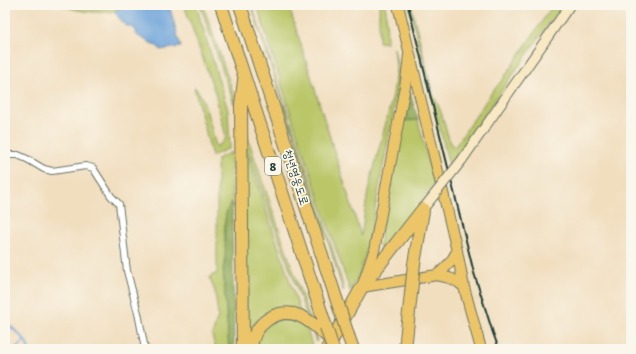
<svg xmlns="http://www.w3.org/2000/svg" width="636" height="354" font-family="'Playpen Sans','Poor Story',sans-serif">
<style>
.green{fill:#bac668;stroke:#6c824e}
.forest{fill:#93ab5c;stroke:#597448}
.water{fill:#6ba2d9;stroke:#457086}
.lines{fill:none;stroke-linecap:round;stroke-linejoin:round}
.stream{stroke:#6ba2d9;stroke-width:2}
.street-casing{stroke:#687565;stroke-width:8}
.secondary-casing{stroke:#687565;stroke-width:11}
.primary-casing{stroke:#687565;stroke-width:12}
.highway-casing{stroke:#687565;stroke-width:14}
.street{stroke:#fff;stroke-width:6}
.secondary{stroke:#f8e8c3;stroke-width:9}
.primary{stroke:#edc569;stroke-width:10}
.highway{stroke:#edc569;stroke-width:12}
.rail{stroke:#1f3d34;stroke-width:2}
.secondary-bridge-casing{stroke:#687565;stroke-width:11;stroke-linecap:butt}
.highway-bridge-casing{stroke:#687565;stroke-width:14;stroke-linecap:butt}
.secondary-bridge{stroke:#f8e8c3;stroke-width:9}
.highway-bridge{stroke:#edc569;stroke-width:12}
.labels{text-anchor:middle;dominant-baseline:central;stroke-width:3.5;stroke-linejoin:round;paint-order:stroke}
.shield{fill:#fbf7ec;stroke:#61756b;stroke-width:1}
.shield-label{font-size:11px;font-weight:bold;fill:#1f3d34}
.street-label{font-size:12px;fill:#1f3d34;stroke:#fbf7ec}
</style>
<rect width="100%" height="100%" fill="#fbf7ec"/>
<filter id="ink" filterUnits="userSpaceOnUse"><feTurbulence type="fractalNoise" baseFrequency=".025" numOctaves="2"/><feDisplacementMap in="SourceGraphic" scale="8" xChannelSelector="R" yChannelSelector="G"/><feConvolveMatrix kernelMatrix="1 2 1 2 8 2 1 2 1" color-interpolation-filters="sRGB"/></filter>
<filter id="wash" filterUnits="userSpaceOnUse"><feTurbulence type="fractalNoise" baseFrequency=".012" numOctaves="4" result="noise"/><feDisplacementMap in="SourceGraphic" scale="16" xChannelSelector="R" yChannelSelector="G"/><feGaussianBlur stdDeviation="0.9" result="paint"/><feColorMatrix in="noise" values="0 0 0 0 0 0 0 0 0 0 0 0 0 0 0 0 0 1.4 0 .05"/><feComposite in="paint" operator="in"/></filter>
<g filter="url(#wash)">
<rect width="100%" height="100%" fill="#f1debf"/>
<path class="green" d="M60 5H73L91 9 145 5 134 9H116V11C95 14 80 12 60 5Z
M184 5H196L228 110 230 148 212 156 194 87C204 92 213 135 216 147L223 142 226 137 215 93Z
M200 5H203L235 98 234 104Z
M251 5H252L326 228 344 289 343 291 324 228Z
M257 5H284L287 12 290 10 361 236 368 191 393 95 396 67 394 48 398 70V88L368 246 359 275 350 291 291 115Z
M379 5H385L386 11 387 43 379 42Z
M409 5H411L433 95 440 109 449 139 454 148 492 92 503 79 553 5H562L449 165Z
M418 120 434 184 419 205 383 249 379 247 400 121Z
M243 124 317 340 316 342 240 129Z
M243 141 301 314C273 313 262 307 247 335Z
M231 152 232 202C218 218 230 249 223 269L229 349H216L212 336 218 316 215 291 209 277 217 273V159Z
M284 318 297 320 306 326 313 349H252L264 325Z"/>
<path class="forest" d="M409 90 418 120 400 121Z
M232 202 234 349H229L223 269C230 249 218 218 232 202Z"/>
<path class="water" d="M145 5H169L181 47 160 50V48L138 36 136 34V30L133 28 125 25 115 13 116 9C121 7 129 6 134 9Z"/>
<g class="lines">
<path class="stream" d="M5 321 25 340 29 349
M15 349 25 340"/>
</g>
</g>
<g filter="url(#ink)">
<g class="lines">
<defs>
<path id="street" d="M5 155H18L27 159 44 169 52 171 86 166 93 168 111 196 119 204 127 271 138 313 145 349"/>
<path id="secondary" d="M462 160 570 5
M423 209 435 194"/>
<path id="primary" d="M398 5 457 251 464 287 481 349
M409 55 406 81 374 251 362 287 437 275C447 277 456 279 464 287
M437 275C446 268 452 262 457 251"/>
<path id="highway" d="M221 5 326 327
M240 5 338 304
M414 264 423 211
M349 338 353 349
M243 349 241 105 244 80
M251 349C252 325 277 306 300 316 311 321 319 329 328 337
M327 349 362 287 423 209
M405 349 411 293"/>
</defs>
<use href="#street" class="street-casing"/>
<use href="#secondary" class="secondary-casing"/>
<use href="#primary" class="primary-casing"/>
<use href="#highway" class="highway-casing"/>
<use href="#street" class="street"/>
<use href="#secondary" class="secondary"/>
<use href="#primary" class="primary"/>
<use href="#highway" class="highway"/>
<path class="rail" d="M408 5 474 273 493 333 499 349"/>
<defs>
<path id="secondary-bridge" d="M435 194 462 160"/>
<path id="highway-bridge" d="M411 293 414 264
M338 304 349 338
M326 327 333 349"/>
</defs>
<use href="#secondary-bridge" class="secondary-bridge-casing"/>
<use href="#highway-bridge" class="highway-bridge-casing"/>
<use href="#secondary-bridge" class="secondary-bridge"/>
<use href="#highway-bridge" class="highway-bridge"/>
</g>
</g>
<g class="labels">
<rect class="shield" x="265" y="157" width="16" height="18" rx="3"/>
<g class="shield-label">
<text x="273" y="166">8</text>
</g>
<g class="street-label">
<text transform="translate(297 177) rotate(72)">청년영웅도로</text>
</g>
</g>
<rect width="636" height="354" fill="none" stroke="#fbf7ec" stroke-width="20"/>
</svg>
